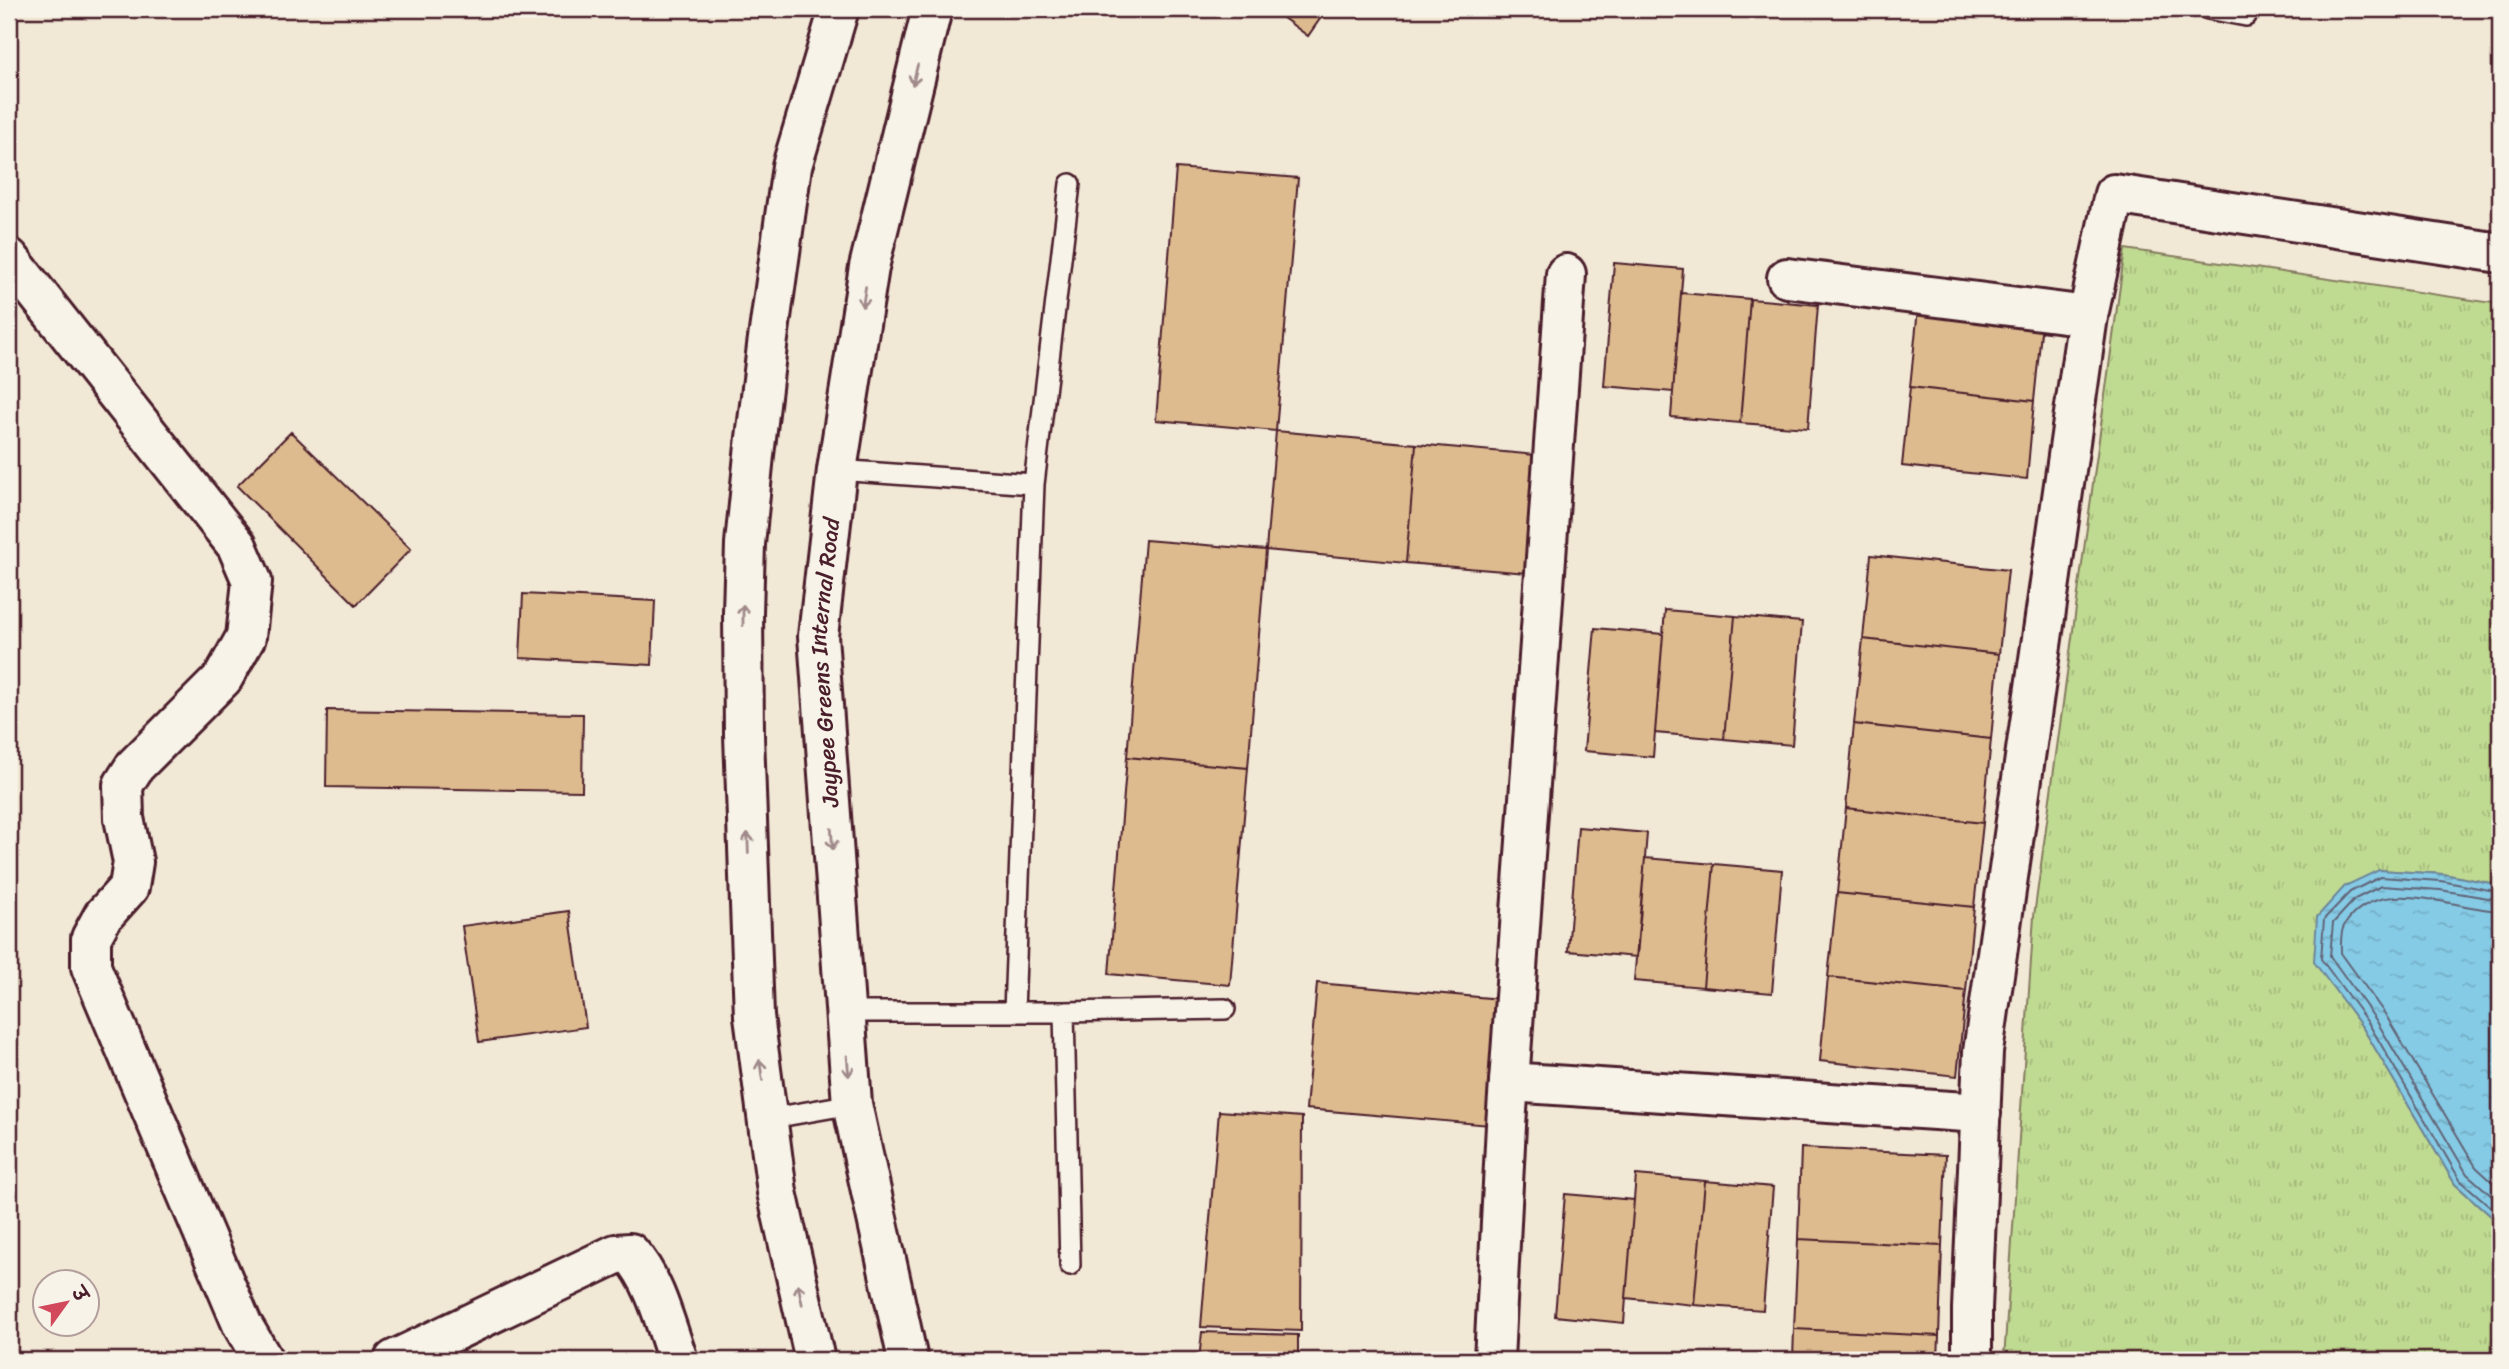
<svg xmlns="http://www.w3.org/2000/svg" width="2509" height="1369" font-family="Sriracha,'Playpen Sans Deva',sans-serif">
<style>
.grass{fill:url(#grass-tufts);stroke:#847c5e;stroke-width:2}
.water{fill:url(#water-ripples);stroke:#6d869b;stroke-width:2}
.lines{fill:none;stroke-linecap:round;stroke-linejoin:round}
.shore{stroke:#626476;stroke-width:2}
.building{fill:#ddbb8f;stroke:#4a1f2b;stroke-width:2}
.service-casing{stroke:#4a1f2b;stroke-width:24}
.minor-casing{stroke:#4a1f2b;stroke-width:44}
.service{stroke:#f7f3e8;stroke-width:19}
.minor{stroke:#f7f3e8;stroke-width:38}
.oneway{stroke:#a0898a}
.labels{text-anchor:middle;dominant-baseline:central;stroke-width:7;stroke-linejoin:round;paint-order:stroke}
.street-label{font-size:23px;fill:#4a1f2b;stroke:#f7f3e8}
</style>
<defs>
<pattern id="grass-tufts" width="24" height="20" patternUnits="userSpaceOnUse" patternTransform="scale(1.75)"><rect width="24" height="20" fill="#bfda91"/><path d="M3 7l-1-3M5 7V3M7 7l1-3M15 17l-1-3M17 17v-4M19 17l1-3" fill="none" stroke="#a6bb7d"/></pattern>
<pattern id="water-ripples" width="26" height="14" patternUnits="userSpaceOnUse" patternTransform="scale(1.75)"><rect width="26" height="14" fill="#85cbe6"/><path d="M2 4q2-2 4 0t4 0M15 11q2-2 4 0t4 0" fill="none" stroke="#74aec5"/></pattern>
</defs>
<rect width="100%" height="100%" fill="#f2e8d6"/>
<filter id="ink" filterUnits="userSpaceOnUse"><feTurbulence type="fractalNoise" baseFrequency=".0143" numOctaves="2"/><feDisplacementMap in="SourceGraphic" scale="14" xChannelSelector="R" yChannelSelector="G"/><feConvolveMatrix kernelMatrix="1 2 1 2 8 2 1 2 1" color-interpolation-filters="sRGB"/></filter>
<g filter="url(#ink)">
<path class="grass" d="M2125 249 2500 304V885L2443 874 2379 870 2314 961 2363 1028 2455 1184 2500 1224V1360H2004L2034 916Z"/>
<path class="water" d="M2379 870 2443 874 2500 885V1224L2455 1184 2363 1028 2314 962 2317 917 2345 886Z"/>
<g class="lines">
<path class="shore" d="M2500 892 2441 881 2380 877 2350 892 2324 919 2321 959 2369 1024 2460 1180 2500 1215
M2500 900 2440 890 2381 886 2355 899 2333 923 2330 956 2376 1020 2467 1174 2500 1203
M2500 911C2451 909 2377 872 2344 926 2340 933 2341 945 2341 953L2385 1014 2476 1167 2500 1189"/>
</g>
<path class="building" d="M1271 9H1327L1308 36Z
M1176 168 1298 178 1276 431 1156 420Z
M1614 263 1683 269 1673 392 1604 386Z
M1681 293 1750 299 1740 423 1671 417Z
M1750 299 1818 305 1808 428 1740 423Z
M1918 309 2042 322 2034 401 1910 387Z
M1910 387 2034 401 2027 479 1902 466Z
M1276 431 1416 444 1406 563 1266 550Z
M291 432 411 549 356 605 237 486Z
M1416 444 1547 456 1541 574 1406 563Z
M1145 540 1266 550 1248 768 1127 757Z
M1871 555 2008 570 1999 654 1863 639Z
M523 594 655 601 652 665 520 658Z
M1665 610 1735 616 1724 739 1655 733Z
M1735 616 1802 622 1792 745 1724 739Z
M1595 628 1663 634 1653 757 1584 751Z
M1863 639 1999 654 1991 739 1854 724Z
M327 710 583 714 582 791 326 787Z
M1854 724 1991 739 1983 823 1846 808Z
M1127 757 1248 768 1230 985 1109 974Z
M1846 808 1983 823 1974 907 1837 893Z
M1578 827 1647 833 1637 957 1568 951Z
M1645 858 1714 864 1703 987 1634 981Z
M1714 864 1782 870 1772 993 1703 987Z
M1837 893 1974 907 1966 991 1828 977Z
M569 911 586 1027 479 1042 462 926Z
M1828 977 1966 991 1957 1076 1820 1061Z
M1317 983 1501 999 1490 1125 1306 1109Z
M1219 1111 1302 1117 1301 1331 1201 1327Z
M1801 1148 1946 1155 1942 1246 1798 1239Z
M1636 1175 1705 1181 1694 1305 1626 1298Z
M1705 1181 1773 1187 1763 1310 1694 1305Z
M1565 1194 1634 1200 1624 1323 1555 1316Z
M1798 1239 1942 1246 1939 1336 1794 1329Z
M1794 1329 1939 1336 1938 1360H1793Z
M1202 1332 1298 1335V1360H1199Z"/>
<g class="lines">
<defs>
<path id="service" d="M2208 9 2246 16
M837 470 1034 484 1014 1012
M1034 484 1070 184
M843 1012H1064L1225 1009
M1064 1012 1070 1265
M767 1119 852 1104"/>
<g id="minor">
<path d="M9 258 237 546 252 581 246 637 223 678 135 766 123 785 124 818 133 862 129 887 103 916 91 938V967L242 1324 263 1360"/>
<path d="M1787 278 2088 316 1983 1052 1972 1309V1360"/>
<path d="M2088 316 2114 194 2500 253"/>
<path d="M1509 1082 1981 1113"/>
<path d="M394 1360 616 1254 630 1253C656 1282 665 1324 678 1360"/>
<path d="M815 1360 777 1192 754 1016 744 735 743 612 745 544 754 455 767 346 792 166 839 9"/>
<path id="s1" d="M908 1360 852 1104 818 636 837 470 869 267 932 9"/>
<path d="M1494 1360 1506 1125 1566 274"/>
</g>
</defs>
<use href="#service" class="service-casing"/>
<use href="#minor" class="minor-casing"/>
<use href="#service" class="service"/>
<use href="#minor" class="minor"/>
</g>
<defs><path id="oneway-shaft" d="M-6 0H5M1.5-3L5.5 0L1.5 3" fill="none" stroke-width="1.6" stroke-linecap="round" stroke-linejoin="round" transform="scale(1.75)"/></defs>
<g class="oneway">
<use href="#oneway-shaft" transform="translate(915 75) rotate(104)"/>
<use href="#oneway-shaft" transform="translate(864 297) rotate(99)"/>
<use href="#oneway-shaft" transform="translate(743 615) rotate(-90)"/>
<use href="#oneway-shaft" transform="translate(832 839) rotate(86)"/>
<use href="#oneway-shaft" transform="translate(748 843) rotate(-92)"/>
<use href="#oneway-shaft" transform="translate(848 1066) rotate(85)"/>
<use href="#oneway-shaft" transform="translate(761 1070) rotate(-98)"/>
<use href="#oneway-shaft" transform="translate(800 1294) rotate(-102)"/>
</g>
</g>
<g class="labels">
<g class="street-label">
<text stroke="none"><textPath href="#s1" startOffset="705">Jaypee Greens Internal Road</textPath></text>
</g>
</g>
<rect width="2509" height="1369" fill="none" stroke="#f7f3e8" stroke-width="35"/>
<rect x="18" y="18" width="2474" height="1334" fill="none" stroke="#4a1f2b" stroke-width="2.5" filter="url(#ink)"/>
<g transform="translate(66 1303) rotate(57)"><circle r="33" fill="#f7f3e8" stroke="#b29e9c" stroke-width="2"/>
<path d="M0-5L12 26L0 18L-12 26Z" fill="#d1495b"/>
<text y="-10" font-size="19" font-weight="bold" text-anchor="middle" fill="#4a1f2b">उ</text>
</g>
</svg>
